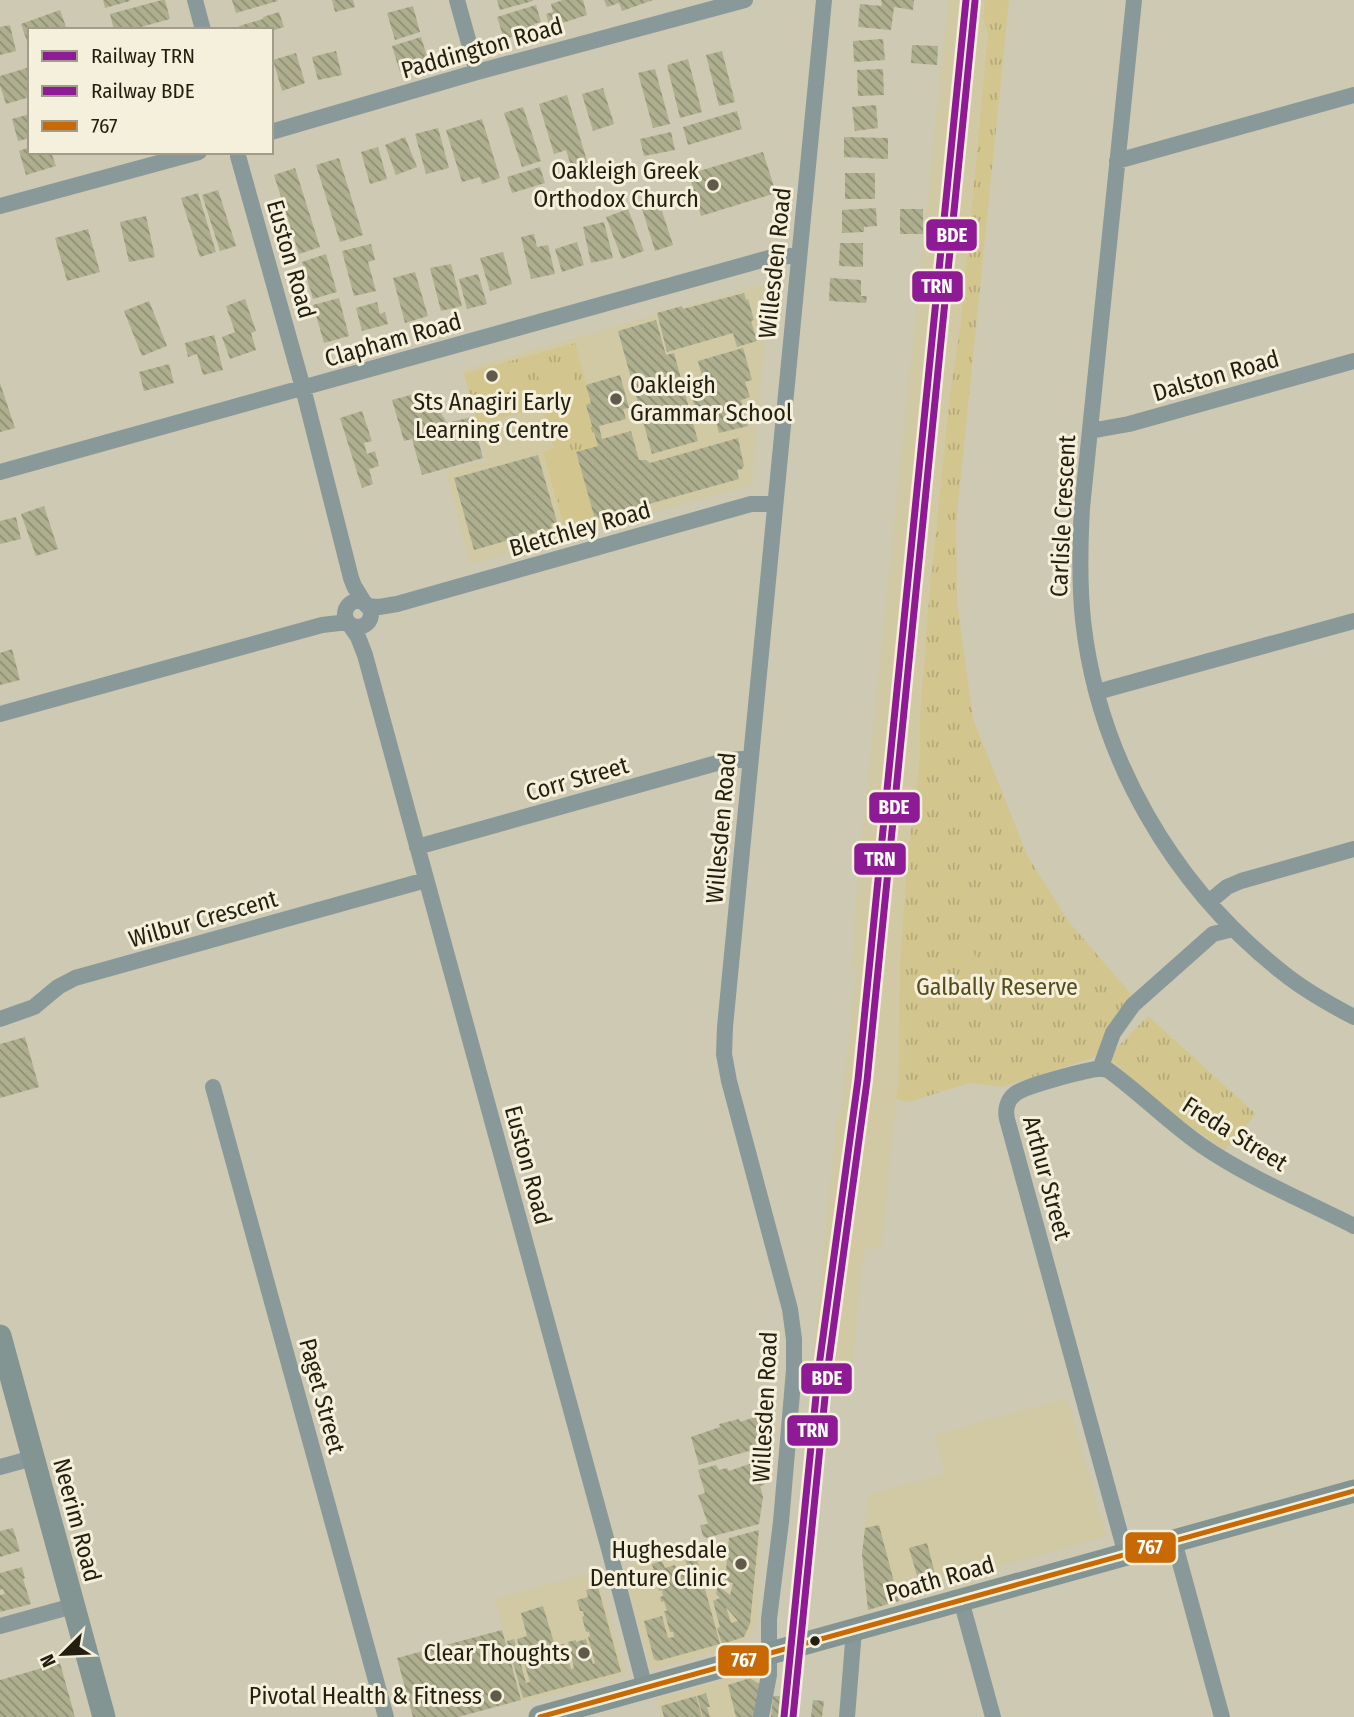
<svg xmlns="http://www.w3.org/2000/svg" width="1354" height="1717" font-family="'Fira Sans Condensed',sans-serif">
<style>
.built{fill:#d1c8a4}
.grass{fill:url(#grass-tufts)}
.garden{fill:#d2c58e}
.building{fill:url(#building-back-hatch);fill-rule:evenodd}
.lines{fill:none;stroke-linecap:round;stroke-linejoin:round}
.street{stroke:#89999a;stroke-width:16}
.secondary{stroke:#839593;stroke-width:23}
.bus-1-casing{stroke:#f5f0db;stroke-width:10}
.bus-1{stroke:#c86904;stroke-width:5}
.rail-1-casing{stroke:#f5f0db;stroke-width:12}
.rail-2-casing{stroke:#f5f0db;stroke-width:12}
.rail-1{stroke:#8f1a95;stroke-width:7}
.rail-2{stroke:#8f1a95;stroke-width:7}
.poi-dot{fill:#5f5a49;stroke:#f5f0db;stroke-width:2.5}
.bus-dot{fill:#231f10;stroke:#f5f0db;stroke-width:2.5}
.labels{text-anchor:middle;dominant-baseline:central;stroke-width:6;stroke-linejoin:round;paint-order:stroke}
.street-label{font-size:24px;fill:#231f10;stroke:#f5f0db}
.poi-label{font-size:24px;fill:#231f10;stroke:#f5f0db;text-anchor:end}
.park-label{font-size:24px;fill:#574c1c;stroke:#f5f0db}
.line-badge{stroke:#f5f0db;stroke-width:2.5}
.badge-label{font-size:19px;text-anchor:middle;font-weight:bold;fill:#fff}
</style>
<defs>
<pattern id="grass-tufts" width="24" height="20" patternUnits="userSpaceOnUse" patternTransform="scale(1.75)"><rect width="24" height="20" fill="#d2c58e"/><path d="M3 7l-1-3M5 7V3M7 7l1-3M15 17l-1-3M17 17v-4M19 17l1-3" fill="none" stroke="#b4a979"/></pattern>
<pattern id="building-back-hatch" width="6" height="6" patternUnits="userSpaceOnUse" patternTransform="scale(1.75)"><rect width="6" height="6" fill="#aeaf8f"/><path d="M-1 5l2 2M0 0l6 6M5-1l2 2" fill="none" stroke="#8d8e73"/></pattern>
</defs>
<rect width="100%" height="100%" fill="#cec9b2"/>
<path class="built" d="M948 0H985L983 15 988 36 961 323 950 396 929 601 920 718V760L900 1028 899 1083 896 1100 881 1249 864 1248 852 1368 812 1364 837 1118 840 1117 857 967 852 966 856 896Z
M769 283 771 285 751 485 470 564 446 471 487 460 463 370Z
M1067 1398 1106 1537 867 1603 862 1554 868 1495 945 1474 935 1435Z
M760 1529 757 1625 748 1639 727 1649 651 1669 623 1568Z
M597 1571 626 1675 523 1702 495 1599Z
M751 1673 763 1684 756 1717H661L655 1699Z"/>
<path class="grass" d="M985 0H1009L956 525 957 601 973 719 1028 857 1069 922 1131 994 1095 1057 1003 1087 970 1083 908 1102 896 1099 899 1083 900 964 908 855 920 760V718L929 601 950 396 961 323 988 36 983 15Z
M575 343 591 403 587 405 598 446 576 452 598 528 567 537 543 452 554 448 542 407 478 424 464 374Z
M1148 1016 1256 1114 1225 1150 1168 1111 1108 1057Z"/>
<path class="garden" d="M569 359 588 425 554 435 536 369Z
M575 454 594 520 567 528 548 462Z
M961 938 967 941 976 957 967 962 958 963 954 943 955 941Z"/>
<path class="building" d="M103 0H130V1L105 8Z
M162 0H165L170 19 130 30H114L110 14Z
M232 0H277L278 1 236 13Z
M332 0H353L355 7 335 12Z
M497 0H533V1L500 10Z
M563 0H583L587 15 550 27 546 14 553 12 551 4Z
M604 0H653L622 11 619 3 607 7Z
M881 0H914L913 10 894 7 891 30 858 27 860 4 882 6Z
M536 5 541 22 534 24 536 30 504 39 497 17Z
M413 6 420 32 395 40 387 13Z
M60 10 67 30H30V44H28L21 24Z
M279 12 284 27 271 31 240 30 239 26 263 19V17Z
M10 25 16 51 0 55V27Z
M421 37 429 63 400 72 392 46Z
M883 39 885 60 854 62 853 41Z
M912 45 938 46 937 65 911 63Z
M336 51 342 75 318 80 312 57Z
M722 51 735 102 719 106 706 55Z
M296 53 305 83 282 91 273 60Z
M688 59 702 112 680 118 667 65Z
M30 67V97L6 104 0 85V76Z
M655 69 670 124 653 128 638 73Z
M883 69 884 95 858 96 857 70Z
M603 88 614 124 593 131 582 94Z
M567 95 588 164 572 169 566 150 554 154 539 104Z
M876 105 878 128 855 131 852 107Z
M523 107 541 161 522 167 504 113Z
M737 111 742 129 688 145 683 127Z
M30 114V138L18 141 12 119Z
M482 119 500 178 482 184 480 177 462 182 446 130Z
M438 128 449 168 426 174 415 134Z
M671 132 675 150 644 156 640 139Z
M405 137 417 167 396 175 385 145Z
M844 137 888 138V159L844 157Z
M30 147V152H51L56 166 26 175 19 151Z
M378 147 387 179 370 184 361 152Z
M763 152 776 193 701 216 689 174Z
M339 158 363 235 340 242 316 165Z
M540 167 545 183 512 193 507 177Z
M295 168 320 247 299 254 274 175Z
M845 173H875V199H845Z
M218 190 236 246 220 251 202 195Z
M198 193 216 252 200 257 181 198Z
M655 197 659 211H662L673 245 655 251 640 202Z
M876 208 877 226 864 227V232L842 233V210Z
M628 209 644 251 622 259 606 217Z
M900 209H923V234H900Z
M146 216 155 257 129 262 120 222Z
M604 222 613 258 591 263 583 227Z
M88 229 100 272 67 281 55 238Z
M534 234 537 247 548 245 555 274 531 279 521 237Z
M577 242 584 265 562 272 555 249Z
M840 243H863V267L839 266Z
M371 244 375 260 368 262 376 291 354 296 342 251Z
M503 252 512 284 490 291 480 258Z
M326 254 337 292 313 299 302 262Z
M451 264 462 306 441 311 430 268Z
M415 272 428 316 405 323 393 278Z
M478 274 487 304 467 309 459 279Z
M830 278 861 280V296H867L866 303 829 301Z
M744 293 746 300 748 299 754 320 751 321 757 341 737 347 733 333 667 352 657 313 682 306 683 309Z
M339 298 349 336 324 343 313 305Z
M245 299 256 331 251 333 256 350 230 359 222 337 235 332 226 306Z
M149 301 167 346 142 356 124 311Z
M377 302 380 314 385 312 388 324 362 331 356 308Z
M656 320 666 355 674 353 698 441 652 454 618 331Z
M214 335 223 370 203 375 197 354 188 357 185 343Z
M743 348 752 380 745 382 750 397 741 400 748 426 719 433 715 418 699 422 690 391 705 387 698 361Z
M169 364 174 383 144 391 139 372Z
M620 375 629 408 623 409 626 419 599 426 602 439 631 431 639 460H646L650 463 738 438 744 466 742 469 737 470 739 479 595 519 576 452 598 446 586 405 591 403 586 385Z
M0 383 15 428 0 432Z
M414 394 437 407 447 423 472 417 483 458 422 475 412 439 404 441 392 400Z
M362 411 372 441 364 443 367 454 375 451 379 466 369 469 373 484 362 488 340 418Z
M538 455 557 522 551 524 552 528 474 550 454 478Z
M44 506 58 549 36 556 21 514Z
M16 517 21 539 0 544V521Z
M12 649 20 680 0 685V653Z
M25 1037 39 1087 0 1098V1044Z
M761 1415 767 1436V1446L699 1465 691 1437 720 1427 719 1424 739 1419 740 1422Z
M767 1455 766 1464 760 1466 762 1474 766 1473 764 1485 760 1486 763 1497 759 1524 706 1538 703 1536 700 1525 708 1524 698 1495 705 1493 698 1470 716 1465 719 1470 727 1468 729 1471 755 1462V1458Z
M879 1525 899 1601 868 1610 862 1554 865 1528Z
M13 1528 20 1551 0 1557V1531Z
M759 1530 750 1624 744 1637 722 1644 717 1628 720 1627 713 1601 720 1598 716 1594 718 1586 730 1595 733 1583 725 1581 729 1538ZM726 1607 738 1621 731 1623Z
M927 1543 939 1589 922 1593 909 1548Z
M695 1552 720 1644 658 1661 654 1659 644 1621 662 1616 668 1638 674 1637 673 1632H670L664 1611H667L664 1601 661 1602 660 1597 663 1596 662 1590 659 1591 652 1564 662 1561 665 1568 675 1565 678 1576 689 1573 684 1555Z
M22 1567 25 1578 23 1579 31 1604 0 1612V1595L5 1594 3 1589 0 1590V1573Z
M598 1587 621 1672 523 1698 507 1641 514 1639 526 1683 530 1682 517 1639 527 1636 521 1613 543 1606 555 1646 564 1644 571 1669 574 1668 568 1642 576 1640V1642L586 1639 593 1664 595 1663 588 1637 590 1636 589 1632H586L582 1617 584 1616 583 1611H580L577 1600 588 1597 586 1590Z
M502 1630 521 1700 458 1717H413L397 1658Z
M60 1663 75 1717H0V1680Z
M750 1678 761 1685 757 1717H736L728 1685Z
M706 1693 710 1707H707L710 1717H703L697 1696Z
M696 1696 702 1717H664L661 1706Z
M774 1696H781L786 1707 785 1717H771L773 1697Z
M813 1700 824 1701 822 1717H811Z"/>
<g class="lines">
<path class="street" d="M195 0 203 30
M457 0 477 72
M1134 0 1082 508C1080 545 1079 582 1083 620 1098 758 1173 886 1282 972 1304 990 1329 1004 1354 1017
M271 132 477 72 745 0
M238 156 303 388 351 578 354 586 365 604
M1117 161 1354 95
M0 206 199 152
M1090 431 1129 424 1354 361
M0 472 769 258 799 255
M345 614a13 13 0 1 1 26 0a13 13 0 1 1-26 0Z
M367 606 379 607 397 604 751 504H775
M349 624 358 637 365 655 609 1549 645 1688
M1097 692 1354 621
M0 714 322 625 348 622
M417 847 724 761 750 758
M1209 902 1227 887 1241 881 1354 849
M0 1019 34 1007 58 987 75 978 426 880
M1100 1069 1113 1033 1133 1005 1213 934 1233 929
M213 1087 386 1717
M0 1467 33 1458
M1174 1541 1222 1717
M1126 1555 1007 1119C1005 1110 1007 1100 1015 1094 1024 1086 1083 1071 1097 1069 1102 1068 1102 1069 1108 1070 1140 1093 1168 1122 1201 1145 1249 1178 1303 1200 1354 1226
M961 1600 993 1717
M0 1626 73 1606
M761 1717 769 1675V1619L781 1522 794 1370V1339L790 1309 729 1081 724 1054 725 1027 824 0
M847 1717 854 1630"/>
<path class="secondary" d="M0 1336 104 1717
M540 1717 1354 1491"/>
<defs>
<path id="bus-1" d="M540 1717 1354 1491"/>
</defs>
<use href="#bus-1" class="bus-1-casing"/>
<use href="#bus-1" class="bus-1"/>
<defs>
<path id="rail-1" d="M784 1717 819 1366 858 1080 966 0"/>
<path id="rail-2" d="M793 1717 828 1367 867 1081 975 1"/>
</defs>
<use href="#rail-1" class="rail-1-casing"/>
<use href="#rail-2" class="rail-2-casing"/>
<use href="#rail-1" class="rail-1"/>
<use href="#rail-2" class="rail-2"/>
</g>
<g class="poi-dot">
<circle cx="713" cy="185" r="7"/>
<circle cx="492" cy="376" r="7"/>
<circle cx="616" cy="399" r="7"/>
<circle cx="741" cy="1564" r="7"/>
<circle cx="584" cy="1653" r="7"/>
<circle cx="496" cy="1696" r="7"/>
</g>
<circle class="bus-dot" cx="815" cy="1641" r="6"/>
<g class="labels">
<g class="street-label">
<text transform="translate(482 48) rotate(-16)">Paddington Road</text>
<text transform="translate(291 259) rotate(74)">Euston Road</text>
<text transform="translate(775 263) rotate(-84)">Willesden Road</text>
<text transform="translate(393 340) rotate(-16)">Clapham Road</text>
<text transform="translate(1216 376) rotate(-16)">Dalston Road</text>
<text transform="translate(1063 516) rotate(-87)">Carlisle Crescent</text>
<text transform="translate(580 529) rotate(-16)">Bletchley Road</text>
<text transform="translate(577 779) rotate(-16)">Corr Street</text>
<text transform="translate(721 828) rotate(-85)">Willesden Road</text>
<text transform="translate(203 919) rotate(-16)">Wilbur Crescent</text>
<text transform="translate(1235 1134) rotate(32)">Freda Street</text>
<text transform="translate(528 1165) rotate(75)">Euston Road</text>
<text transform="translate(1047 1178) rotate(75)">Arthur Street</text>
<text transform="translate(322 1396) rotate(75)">Paget Street</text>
<text transform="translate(765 1407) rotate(-87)">Willesden Road</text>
<text transform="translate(77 1520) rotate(75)">Neerim Road</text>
<text transform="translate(940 1579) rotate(-16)">Poath Road</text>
</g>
<g class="poi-label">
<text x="699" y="171">Oakleigh Greek<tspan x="699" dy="28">Orthodox Church</tspan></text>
<text x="630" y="385" text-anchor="start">Oakleigh<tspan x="630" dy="28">Grammar School</tspan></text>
<text x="492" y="402" text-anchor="middle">Sts Anagiri Early<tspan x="492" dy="28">Learning Centre</tspan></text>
<text x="727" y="1550">Hughesdale<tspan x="727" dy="28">Denture Clinic</tspan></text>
<text x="570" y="1653">Clear Thoughts</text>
<text x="482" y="1696">Pivotal Health &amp; Fitness</text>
</g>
<g class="park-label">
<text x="997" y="987">Galbally Reserve</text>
</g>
</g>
<g class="line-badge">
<rect x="925" y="218" width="53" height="34" rx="7" fill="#8f1a95"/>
<rect x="911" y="270" width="53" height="33" rx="7" fill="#8f1a95"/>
<rect x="868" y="791" width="53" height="33" rx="7" fill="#8f1a95"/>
<rect x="853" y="842" width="54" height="34" rx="7" fill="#8f1a95"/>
<rect x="800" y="1362" width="53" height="33" rx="7" fill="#8f1a95"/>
<rect x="786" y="1414" width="53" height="33" rx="7" fill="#8f1a95"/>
<rect x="1124" y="1531" width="53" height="33" rx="7" fill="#c86904"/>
<rect x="717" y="1644" width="53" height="33" rx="7" fill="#c86904"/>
</g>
<g class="badge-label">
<text x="952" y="242">BDE</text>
<text x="937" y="293">TRN</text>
<text x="894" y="814">BDE</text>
<text x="880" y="866">TRN</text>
<text x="827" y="1385">BDE</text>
<text x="813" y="1437">TRN</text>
<text x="1150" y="1554">767</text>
<text x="744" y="1667">767</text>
</g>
<rect x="28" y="28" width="245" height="126" fill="#f5f0db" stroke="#a19c8a" stroke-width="2"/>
<rect x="42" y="51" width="35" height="10" fill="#8f1a95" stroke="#a19c8a" stroke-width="2"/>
<text x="91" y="63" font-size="21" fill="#231f10">Railway TRN</text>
<rect x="42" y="86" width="35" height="10" fill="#8f1a95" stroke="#a19c8a" stroke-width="2"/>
<text x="91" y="98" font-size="21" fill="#231f10">Railway BDE</text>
<rect x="42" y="121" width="35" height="10" fill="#c86904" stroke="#a19c8a" stroke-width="2"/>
<text x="91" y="133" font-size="21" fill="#231f10">767</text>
<g transform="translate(63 1654) rotate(246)" stroke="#f5f0db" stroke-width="5" paint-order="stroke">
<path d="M0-5L12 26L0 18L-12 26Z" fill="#231f10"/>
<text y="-10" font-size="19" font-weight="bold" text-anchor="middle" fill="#231f10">N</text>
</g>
</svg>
